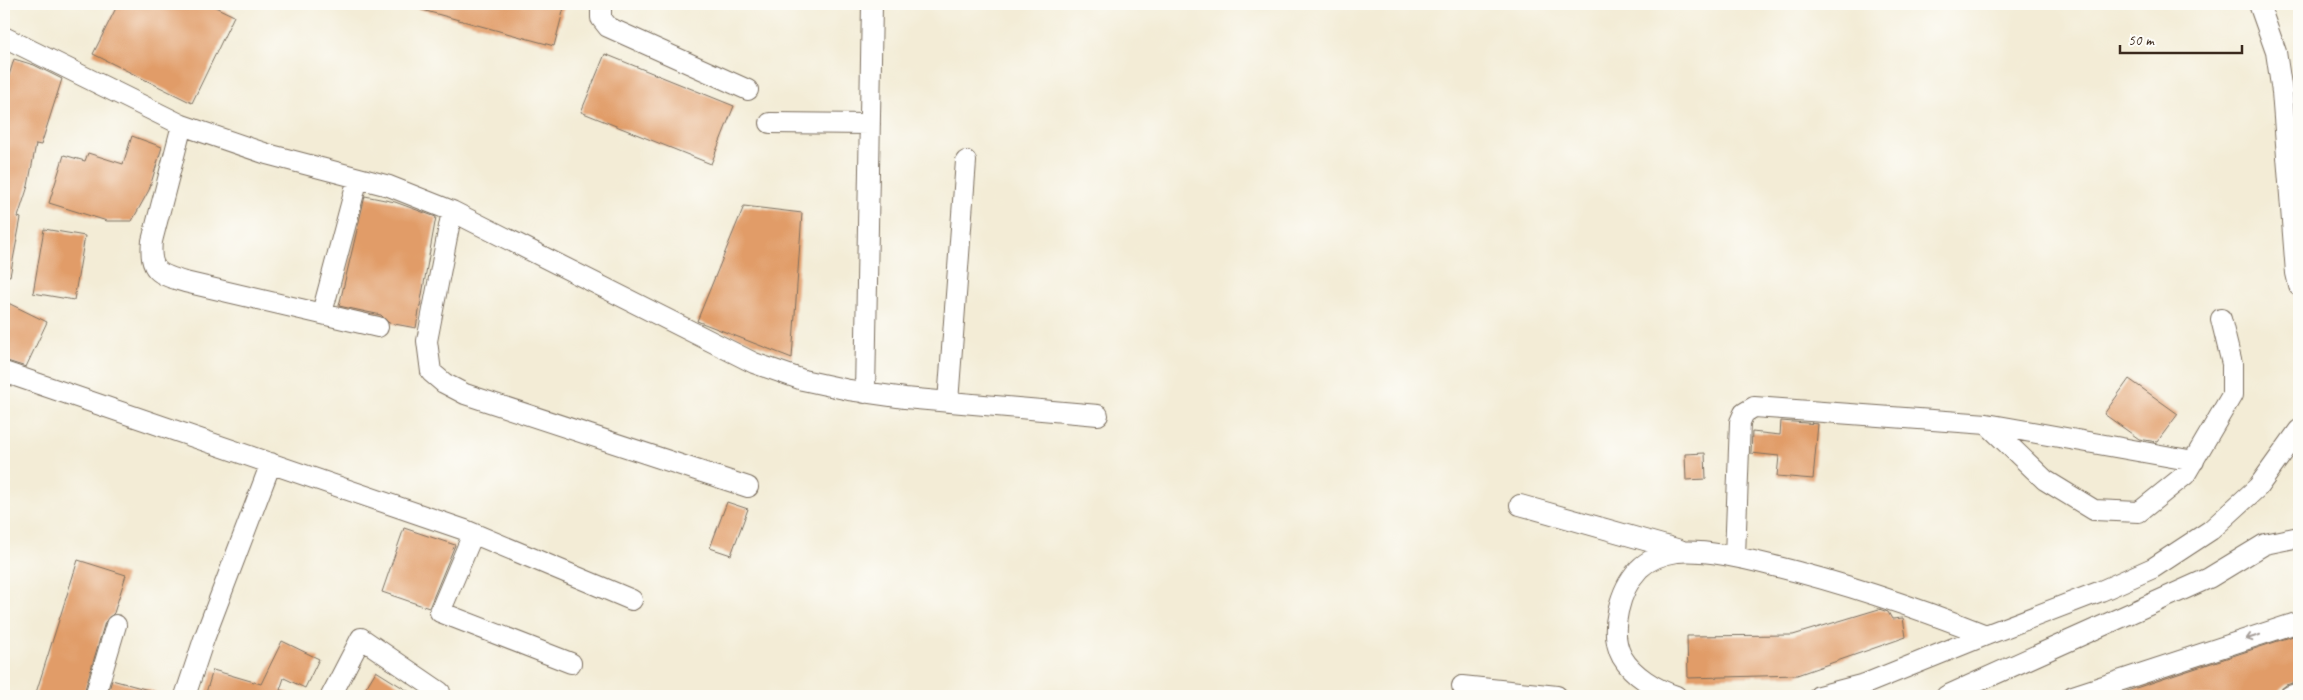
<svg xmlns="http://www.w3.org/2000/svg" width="2303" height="700" font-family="Caveat,sans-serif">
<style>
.building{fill:#e19c68}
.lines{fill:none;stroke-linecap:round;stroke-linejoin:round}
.minor-casing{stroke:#7b6e5e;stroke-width:22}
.minor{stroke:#fff;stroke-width:20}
.oneway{stroke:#a79f9a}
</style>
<rect width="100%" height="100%" fill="#fdfcf7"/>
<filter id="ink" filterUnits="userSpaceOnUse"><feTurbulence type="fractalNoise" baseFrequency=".02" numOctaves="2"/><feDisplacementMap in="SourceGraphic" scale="10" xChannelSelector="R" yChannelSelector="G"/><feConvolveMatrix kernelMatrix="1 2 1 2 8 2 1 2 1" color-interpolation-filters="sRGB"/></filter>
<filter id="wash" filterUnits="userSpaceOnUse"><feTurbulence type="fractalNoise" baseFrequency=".0096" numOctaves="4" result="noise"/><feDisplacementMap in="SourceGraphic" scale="20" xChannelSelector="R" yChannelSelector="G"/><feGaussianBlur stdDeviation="1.12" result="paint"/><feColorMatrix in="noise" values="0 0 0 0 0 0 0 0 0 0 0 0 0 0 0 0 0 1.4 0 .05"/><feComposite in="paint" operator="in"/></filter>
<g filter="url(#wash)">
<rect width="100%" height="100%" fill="#f3ecd6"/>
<g id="blocks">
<path class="building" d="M118 4H209L234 16 192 103 93 54Z
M415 4H565L554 46 415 8Z
M605 54 734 106 711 164 581 112Z
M14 59 34 65 62 79 41 145 36 144 28 186 18 217 21 218 10 276 4 275V143L8 131 4 130V92Z
M132 136 162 147 149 190 132 221H107L49 203 64 155 85 161 88 153 123 164Z
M365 196 395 202 436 217 416 328 389 323 381 315 339 306Z
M744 206 802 213 792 358 697 321Z
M44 229 85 236 74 300 33 293Z
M4 301 47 322 26 367 4 360Z
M2129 379 2178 414 2157 442 2139 439 2104 414Z
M1781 421 1818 424 1813 479 1777 476 1779 456 1751 453 1752 432 1780 435Z
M1705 453 1706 479 1686 480 1685 454Z
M727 502 748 509 731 555 710 548Z
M404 528 455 545 429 608 382 592Z
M78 560 126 575 114 613 105 622 83 696H35Z
M1879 609 1888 612 1892 619 1903 618 1906 637 1797 675 1688 678 1687 636 1793 635Z
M2299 634V681L2286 685 2280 690 2262 696H2118V694Z
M282 641 319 659 305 688 284 678 280 690 290 693V696H205L213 670 261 684Z
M376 671 416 696H361Z
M112 680 156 692 155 696H107Z"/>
</g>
</g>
<g filter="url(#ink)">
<use href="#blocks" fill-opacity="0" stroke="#7b6e5e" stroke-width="1"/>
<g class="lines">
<defs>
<path id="minor" d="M601 4V18L608 27 748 90
M2259 4 2276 52 2282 92 2296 273 2299 286
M4 37 182 125 267 154 389 186 452 211 754 363 803 380 849 390 905 398 1098 415
M770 123 870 124
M182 125 152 241C149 271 158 274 185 282L378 327
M452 211 427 341 431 372 444 383 465 394 748 487
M322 313 358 178
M4 372 465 530 632 600
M865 393 872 4
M948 402 966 161
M1987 424 2045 480 2094 510 2139 512 2185 475 2232 395V364L2221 319
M1520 505 1680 550
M473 534 440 612 571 663
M1735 556 1740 422 1744 413 1754 407 1987 424 2194 461
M1462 686 1557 696
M95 696 116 625
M185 696 204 639 271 463
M331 696 361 638 440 692
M1676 696C1656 689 1633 676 1622 657 1608 631 1620 589 1639 569 1649 559 1664 554 1677 552 1704 549 1743 558 1770 565 1844 583 1915 607 1986 635
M1819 696 1865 684 1986 635 2101 591 2153 568 2211 530 2258 487 2299 430
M1946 696 2209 578 2265 544 2299 537
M2073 696 2299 622
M2290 696 2299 693"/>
</defs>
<use href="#minor" class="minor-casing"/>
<use href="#minor" class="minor"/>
</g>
<defs><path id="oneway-shaft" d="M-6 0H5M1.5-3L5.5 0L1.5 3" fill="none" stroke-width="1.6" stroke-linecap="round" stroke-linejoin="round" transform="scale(1.25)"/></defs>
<use class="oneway" href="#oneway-shaft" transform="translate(2253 637) rotate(162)"/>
</g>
<rect width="2303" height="700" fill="none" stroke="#fdfcf7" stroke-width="20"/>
<path d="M2120 45v8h122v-8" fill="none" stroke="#3b2a1e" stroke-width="2.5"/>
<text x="2128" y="45" font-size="15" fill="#3b2a1e" stroke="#fdfcf7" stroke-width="4" paint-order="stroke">50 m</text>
</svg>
